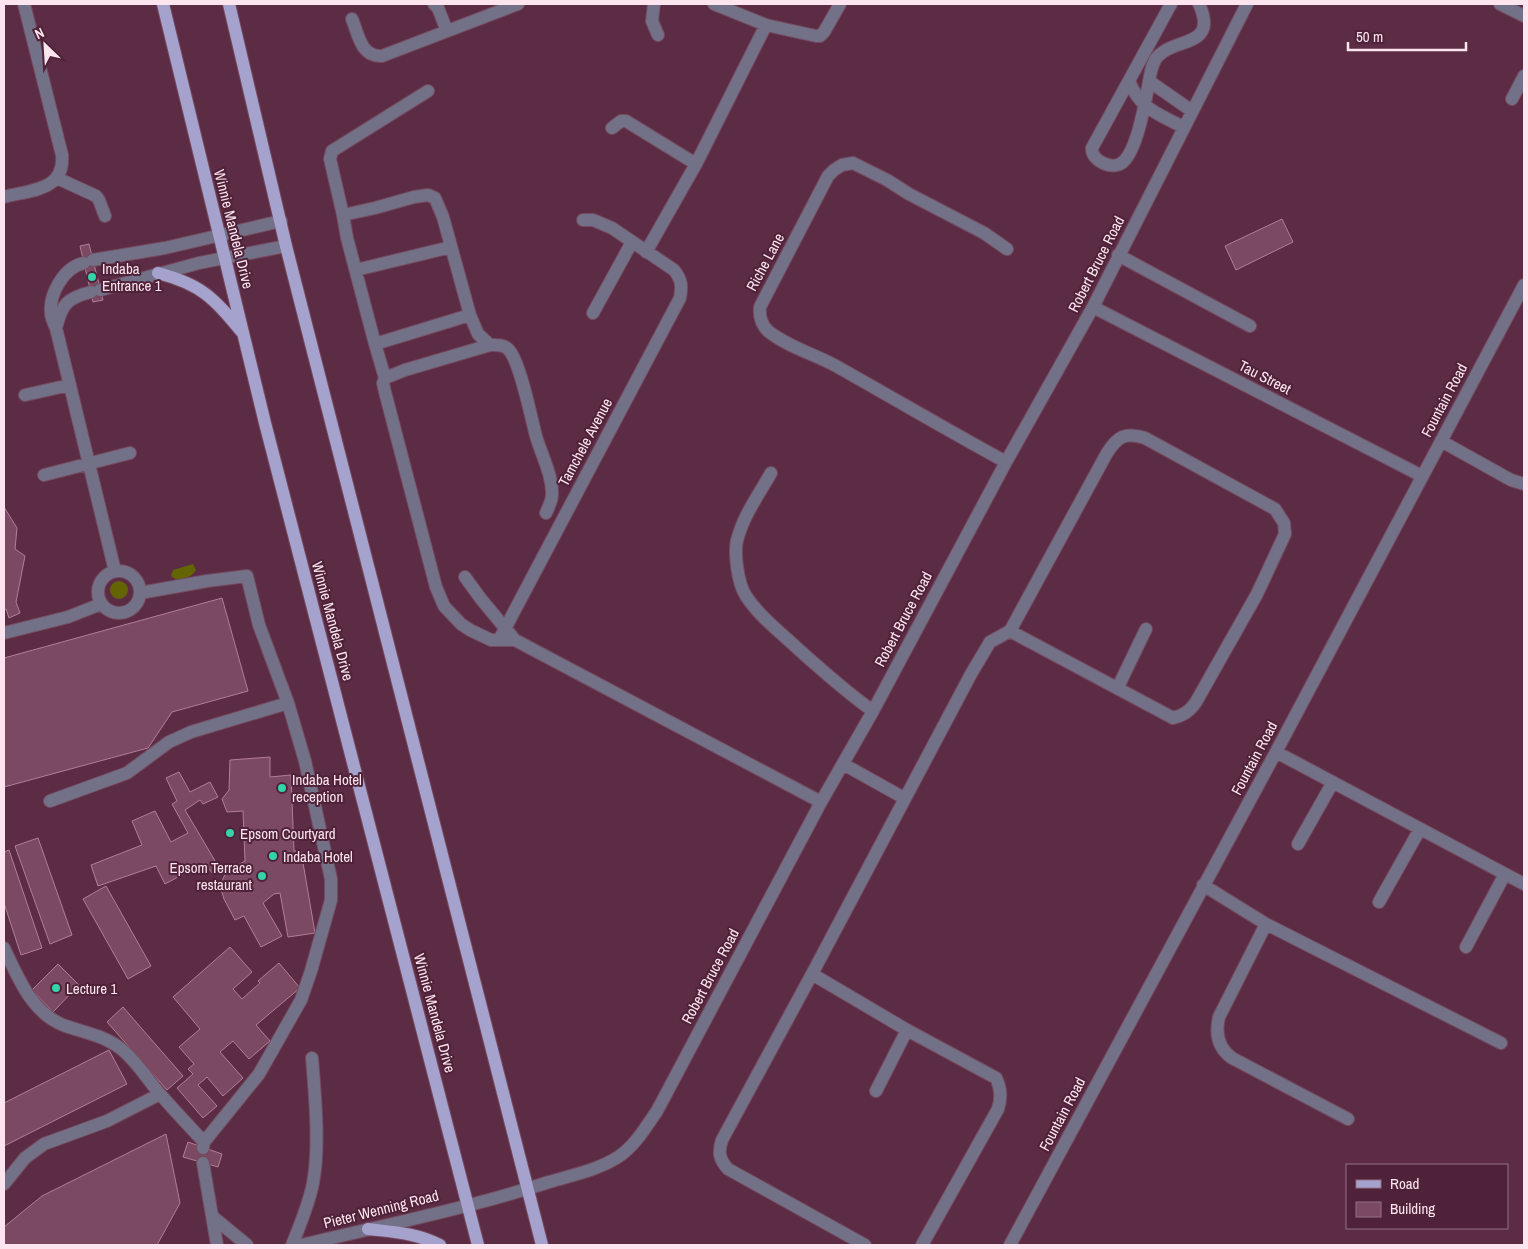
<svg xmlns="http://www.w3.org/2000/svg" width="1528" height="1249" font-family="'Archivo Narrow',sans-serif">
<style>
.green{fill:#656403}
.building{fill:#7b4a62;stroke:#b37d97}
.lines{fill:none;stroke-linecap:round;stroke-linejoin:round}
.minor-casing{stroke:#754a5f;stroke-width:14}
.major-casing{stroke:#754a5f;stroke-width:14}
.minor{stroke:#737187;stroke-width:12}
.major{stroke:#a6a2ce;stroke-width:12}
.poi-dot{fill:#33d4a8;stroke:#4f2239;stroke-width:2}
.labels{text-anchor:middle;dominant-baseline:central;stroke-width:4;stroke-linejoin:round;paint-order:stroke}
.street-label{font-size:15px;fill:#fde5ef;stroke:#4f2239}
.poi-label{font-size:15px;fill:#fde5ef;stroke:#4f2239;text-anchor:start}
</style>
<rect width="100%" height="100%" fill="#5b2c44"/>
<path class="green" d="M193 564 196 570C191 577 186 579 177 580L171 576 173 570Z
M110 590a9 9 0 1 1 18 0a9 9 0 1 1-18 0Z"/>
<path class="building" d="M1282 219 1293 242 1236 270 1225 246Z
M89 244 103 300 93 302 80 246Z
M4 507 17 528 15 549 25 556 16 602 20 613 9 618 6 609 4 610Z
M222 598 248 691 172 712 148 748 4 787V658Z
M270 757V777L291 775 294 851H301L315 933 288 937 280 893 274 894 263 903 282 936 261 947 244 916 235 920 224 899 220 886 226 872 245 861 243 811 227 812 222 799 229 790 230 760Z
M179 772 190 792 210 782 218 797 203 804 200 800 185 810 221 871 213 874 204 863 165 884 156 866 98 886 91 865 142 845 132 821 155 811 171 842 188 833 172 804 177 801 166 778Z
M38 838 72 935 50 944 15 846Z
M9 850 42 948 21 955 4 903V852Z
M106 886 151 966 128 979 83 899Z
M230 947 252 972 233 989 242 999 260 983 258 981 279 963 300 988 256 1025 270 1041 249 1059 233 1041 220 1052 243 1078 223 1096 207 1077 198 1085 217 1106 203 1118 177 1088 193 1074 188 1069 194 1064 179 1047 200 1029 173 997Z
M58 964 79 985 53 1012 32 990Z
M123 1007 183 1076 167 1090 107 1022Z
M109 1050 127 1084 4 1146V1103Z
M166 1134 180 1203 157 1245H4V1227L42 1196Z
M188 1142 222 1154 218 1167 183 1157Z"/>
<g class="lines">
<defs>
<path id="minor" d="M434 4 438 8 447 31
M654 4 652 21 658 35
M714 4 766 25 816 36H820L824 32 840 4
M1171 4 1092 148C1091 161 1113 171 1123 162 1138 148 1145 102 1149 82 1150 75 1152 66 1155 60 1170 36 1220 50 1199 4
M1500 4 1524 16
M352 19C359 36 361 57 382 56L518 4
M1129 81C1141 110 1157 113 1183 127
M1149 81 1192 111
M1512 99 1524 76
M612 128 621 121H626L696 164
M57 178 96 196 99 200 105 216
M4 197C30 190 65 191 62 155L24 4
M343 215 330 159 332 151 428 91
M646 252 696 164 766 25
M1118 255 1250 326
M93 260 165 248 281 221
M84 263C64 267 49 294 51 313 51 318 54 324 56 328L115 571
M356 270 451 247
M100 290 199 263 286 246
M1093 307 1422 476
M593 313 632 242
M56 328C62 304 67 298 91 292
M375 344 347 238 343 215 375 208 414 197 428 195 435 198 443 217 470 315
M385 378 375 344 470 315 478 334 490 345
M25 395 70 385
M1441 441 1511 480 1524 484
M1006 462C949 431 893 398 836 366 814 354 788 347 768 331 761 324 759 316 760 307L828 176 834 170 842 165 853 163 887 180 909 194 984 233 1007 249
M771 473C759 494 744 515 738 537 733 551 738 584 746 596 759 616 780 632 797 648 822 670 846 692 873 711
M44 475 130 453
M98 592a21 21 0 1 1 42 0a21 21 0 1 1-42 0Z
M465 577 481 599 515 640 821 802
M140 593 207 581 247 576 259 625 288 703 305 761 331 879V900L311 971 301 1000 259 1074 204 1142
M4 633 68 617 101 604
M499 640 680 298C682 286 682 280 674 270L612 228 593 220H583
M515 640H491L470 630 461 624 444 606 436 587 385 392 383 383 385 378 405 370 490 345C496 345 503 344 508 349 520 360 531 418 536 436 541 454 553 476 552 495 552 501 548 508 546 513
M1118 687 1146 629
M1276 752 1524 884
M843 764 904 798
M50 801 127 773 169 742 191 732 288 703
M1298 844 1333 782
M1203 885 1266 924 1501 1043
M1379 902 1420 829
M1266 924 1219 1017C1215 1034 1218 1048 1232 1058L1348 1119
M1466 947 1505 874
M4 948C18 977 31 1012 63 1025 82 1032 103 1035 120 1048 136 1060 147 1079 160 1094 174 1110 189 1126 204 1142L203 1148
M812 974 907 1030 996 1078C1001 1088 1002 1097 998 1109L922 1245
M876 1091 907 1030
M203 1163 217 1245
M4 1184 25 1158 44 1144 107 1121 160 1094
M213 1217 247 1245
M292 1245C300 1225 309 1204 313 1183 320 1146 315 1096 312 1058
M302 1245C385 1225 469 1208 549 1182 572 1175 598 1170 618 1157 635 1146 645 1128 657 1111L821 802 873 711 1006 462 1093 307 1247 4
M865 1245 728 1169C719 1159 718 1152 722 1140L812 974 971 674 990 642 1010 631 1107 453C1118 436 1125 432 1145 438L1275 509 1284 523 1285 534 1257 594 1196 702C1190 711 1184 715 1173 718L1010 631
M1010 1245 1276 752 1524 285"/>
<path id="major" d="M163 4 265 423 478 1245
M229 4 286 246 542 1245
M158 273C203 285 213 298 242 332
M368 1229C394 1232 417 1233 440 1245"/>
</defs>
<use href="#minor" class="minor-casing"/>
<use href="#major" class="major-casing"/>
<use href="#minor" class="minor"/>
<use href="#major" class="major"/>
</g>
<g class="poi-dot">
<circle cx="92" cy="277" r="5"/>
<circle cx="282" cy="788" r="5"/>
<circle cx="230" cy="833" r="5"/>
<circle cx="273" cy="856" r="5"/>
<circle cx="262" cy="876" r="5"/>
<circle cx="56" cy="988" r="5"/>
</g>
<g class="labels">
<g class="street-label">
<text transform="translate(234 229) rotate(76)">Winnie Mandela Drive</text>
<text transform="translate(765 262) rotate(-62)">Riche Lane</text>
<text transform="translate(1096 264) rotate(-63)">Robert Bruce Road</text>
<text transform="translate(1265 377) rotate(27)">Tau Street</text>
<text transform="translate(1444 400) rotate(-62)">Fountain Road</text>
<text transform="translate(585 442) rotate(-62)">Tamchele Avenue</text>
<text transform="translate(903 619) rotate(-62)">Robert Bruce Road</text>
<text transform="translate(333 621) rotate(75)">Winnie Mandela Drive</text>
<text transform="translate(1254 758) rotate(-62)">Fountain Road</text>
<text transform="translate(710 976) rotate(-62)">Robert Bruce Road</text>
<text transform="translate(435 1013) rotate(75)">Winnie Mandela Drive</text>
<text transform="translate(1062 1114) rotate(-62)">Fountain Road</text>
<text transform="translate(381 1209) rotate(-14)">Pieter Wenning Road</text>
</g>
<g class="poi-label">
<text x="102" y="268">Indaba<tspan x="102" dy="17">Entrance 1</tspan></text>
<text x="292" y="779">Indaba Hotel<tspan x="292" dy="17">reception</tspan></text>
<text x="240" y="833">Epsom Courtyard</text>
<text x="283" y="856">Indaba Hotel</text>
<text x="252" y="867" text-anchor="end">Epsom Terrace<tspan x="252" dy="17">restaurant</tspan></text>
<text x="66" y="988">Lecture 1</text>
</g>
</g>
<rect width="1528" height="1249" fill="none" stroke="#fde5ef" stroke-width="10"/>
<rect x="1346" y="1164" width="162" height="65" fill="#4f2239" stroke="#957082"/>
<rect x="1356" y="1180" width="25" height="8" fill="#a6a2ce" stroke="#957082"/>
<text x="1390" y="1189" font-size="15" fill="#fde5ef">Road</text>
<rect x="1356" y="1202" width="25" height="15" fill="#7b4a62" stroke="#957082"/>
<text x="1390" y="1214" font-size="15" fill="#fde5ef">Building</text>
<g transform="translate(45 45) rotate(335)" stroke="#4f2239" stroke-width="4" paint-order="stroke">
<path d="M0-4L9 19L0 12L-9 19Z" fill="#fde5ef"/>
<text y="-8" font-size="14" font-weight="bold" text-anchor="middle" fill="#fde5ef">N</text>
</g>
<path d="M1348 42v8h118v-8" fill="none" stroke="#fde5ef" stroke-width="2.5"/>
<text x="1356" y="42" font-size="15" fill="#fde5ef" stroke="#4f2239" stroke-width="4" paint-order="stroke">50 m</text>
</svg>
